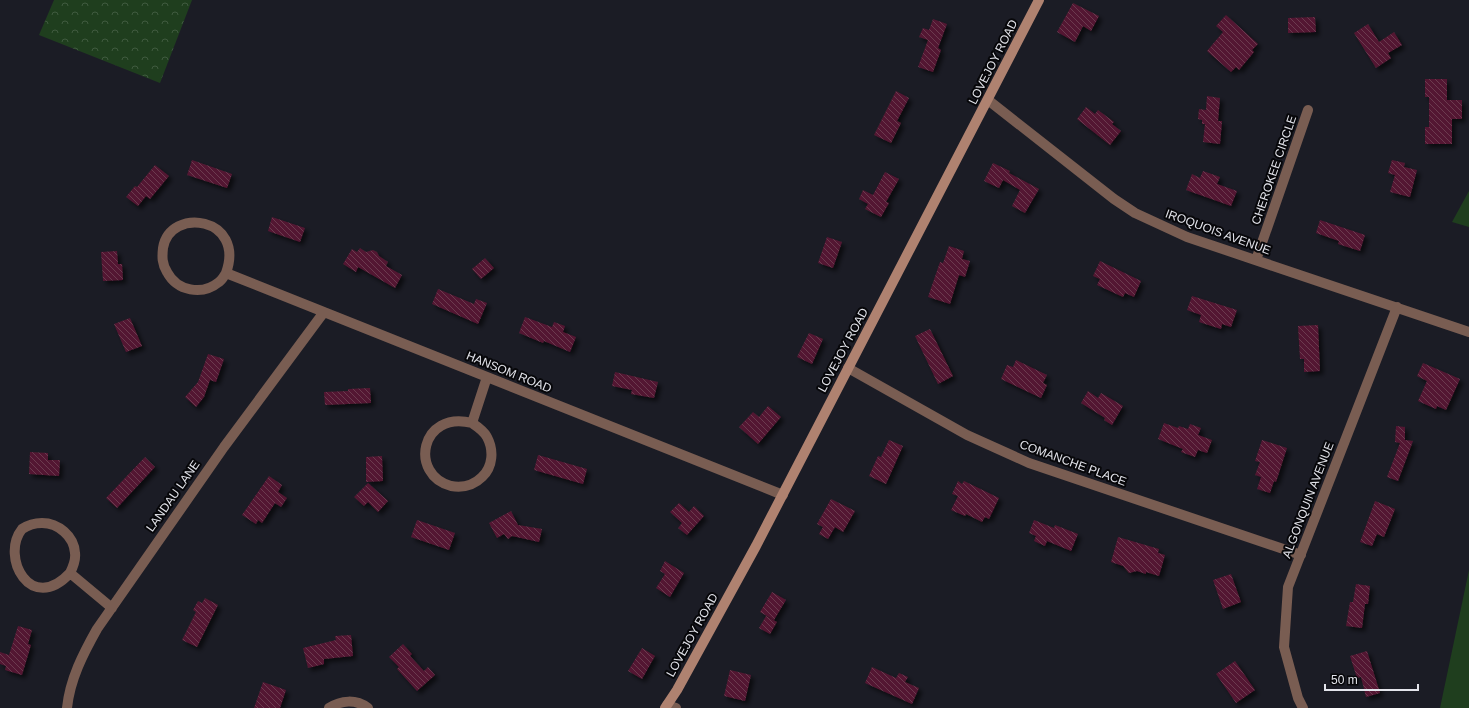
<svg xmlns="http://www.w3.org/2000/svg" width="1469" height="708" font-family="Arial,sans-serif">
<style>
.grass{fill:#1f3e1e}
.park{fill:url(#park-crowns)}
.building{fill:url(#building-back-hatch);filter:url(#shadow)}
.lines{fill:none;stroke-linecap:round;stroke-linejoin:round}
.street{stroke:#795d52;stroke-width:10}
.secondary{stroke:#af8270;stroke-width:10}
.labels{text-anchor:middle;dominant-baseline:central;stroke-width:4;stroke-linejoin:round;paint-order:stroke}
.street-label{font-size:12px;fill:#e3e4eb;stroke:#07070a}
</style>
<defs>
<pattern id="park-crowns" width="20" height="18" patternUnits="userSpaceOnUse"><rect width="20" height="18" fill="#1f3e1e"/><path d="M2 6a3 3 0 1 1 6 0M12 15a3 3 0 1 1 6 0" fill="none" stroke="#3f5a3f"/></pattern>
<pattern id="building-back-hatch" width="6" height="6" patternUnits="userSpaceOnUse"><rect width="6" height="6" fill="#531932"/><path d="M-1 5l2 2M0 0l6 6M5-1l2 2" fill="none" stroke="#6c3a50"/></pattern>
<filter id="shadow"><feDropShadow dx="3.5" dy="3.5" stdDeviation="2" flood-color="#0009"/></filter>
</defs>
<rect width="100%" height="100%" fill="#1b1c25"/>
<path class="grass" d="M1469 191V227L1452 222Z
M1469 570V708H1440Z"/>
<path class="park" d="M54 0H192L160 83 39 35Z"/>
<path class="building" d="M1073 3 1099 16 1091 31 1083 26 1075 42 1057 32Z
M1226 15 1258 44 1252 50 1254 52 1239 70 1236 67 1231 72 1207 51 1223 32 1216 26Z
M1315 17 1316 32 1288 33V18Z
M933 19 947 24 938 48 941 50 933 72 918 67 928 40 919 37 923 28 929 30Z
M1368 24 1379 42 1394 32 1402 45 1388 53 1391 58 1376 68 1354 33Z
M1425 79H1447V100H1462V119H1452V144H1425V127H1429V97H1425Z
M896 91 909 98 897 121 901 123 891 143 874 135Z
M1207 96 1220 98 1218 121H1222L1220 144 1203 142 1205 124H1202V120L1198 119 1199 109 1206 110Z
M1086 107 1095 114 1098 110 1114 122 1112 124 1121 131 1110 145 1077 119Z
M192 160 232 174 227 188 187 175Z
M1392 160 1405 163 1404 167 1417 170 1410 197 1390 192 1395 175 1388 173Z
M993 163 1010 171 1009 173 1039 189 1025 213 1012 206 1020 190 1003 180 999 188 984 181Z
M155 165 169 176 150 199 146 196 138 206 126 197 135 186 137 187Z
M1203 171 1220 177 1217 184 1237 191 1231 206 1186 190 1192 174 1200 178Z
M885 172 899 179 886 202 889 203 881 217 865 209 868 204 859 199 863 190 873 195Z
M272 217 305 228 300 242 268 231Z
M1320 220 1365 235 1360 251 1338 244 1339 241 1316 233Z
M827 237 842 242 833 268 818 263Z
M949 246 964 251 962 259 970 261 965 277 959 275 950 304 928 297 940 262 943 263Z
M360 248 366 252 373 250 377 252 379 256 388 262 386 266 402 275 395 288 358 267 356 272 343 264 352 249 357 252Z
M117 251 118 264H122L123 280 103 281 101 252Z
M485 258 494 268 481 279 472 269Z
M1100 261 1141 281 1134 297 1125 293 1123 297 1097 285 1100 279 1093 276Z
M438 289 474 304 476 299 487 303 478 324 432 304Z
M1192 296 1237 310 1231 327 1222 324 1221 329 1199 322 1201 315 1187 310Z
M525 317 552 327 554 322 565 326 563 332 576 337 570 352 544 341 543 343 519 333Z
M130 318 142 346 126 352 114 324Z
M1318 325 1320 371 1304 372V359H1300L1298 326Z
M930 329 953 376 938 384 915 336Z
M809 333 823 339 812 364 797 357Z
M208 354 224 359 216 382 210 380 204 397 196 407 185 397 198 382Z
M1016 360 1047 375 1043 383 1047 385 1041 398 1001 379 1007 365 1013 367Z
M1423 363 1460 379 1446 410 1437 406 1436 409 1418 401 1427 381 1417 376Z
M615 372 658 382 654 398 631 394 632 390 612 386Z
M370 388 371 403 325 405 324 392 348 391V389Z
M1088 391 1098 398 1101 393 1123 406 1112 425 1104 420 1105 418 1081 403Z
M768 406 781 417 758 444 739 427 753 412 759 417Z
M1164 423 1178 428 1179 426 1188 429 1190 424 1201 428 1198 435 1212 440 1207 453 1198 450 1195 457 1181 452 1183 449 1158 439Z
M1396 426 1405 427V440L1413 441 1398 481 1387 477 1400 443 1395 442Z
M889 440 903 446 886 484 869 476 878 456 881 457Z
M1262 440 1287 448 1276 482 1274 481 1270 493 1257 489 1261 477 1255 475 1260 462 1255 461Z
M30 452 48 453V460H60L59 476 29 474Z
M538 455 587 469 583 484 534 470Z
M382 456 383 481 366 482V457Z
M145 457 155 467 117 508 106 498Z
M269 476 282 485 278 492 287 498 281 507 275 503 262 523 258 520 256 524 242 515Z
M958 481 962 484 964 481 999 498 989 519 985 517 982 522 966 514 965 516 951 510 958 496 952 494Z
M368 483 388 501 378 512 368 502 364 506 354 497Z
M831 499 855 511 843 532 835 527 828 539 819 534 823 527 817 524Z
M1375 501 1395 509 1384 537 1377 534 1372 546 1360 542Z
M679 503 689 512 694 506 704 516 687 535 678 528 682 523 670 512Z
M511 511 518 525 542 529 539 542 512 536 508 539 504 534 497 538 489 523Z
M417 520 455 533 449 550 411 537Z
M1034 520 1054 528 1055 525 1078 534 1071 551 1047 541 1045 546 1034 541 1036 536 1029 533Z
M1118 537 1159 549 1158 553 1165 555 1159 576 1146 572V574L1137 571 1129 573 1123 566 1111 562Z
M665 561 684 573 670 597 656 588 665 574 660 571Z
M1231 574 1241 602 1223 609 1213 580Z
M1356 584 1370 586 1368 604H1365L1362 628 1346 626 1350 602H1353Z
M772 592 786 600 774 620 760 612Z
M205 598 218 605 197 647 182 640 196 612 193 610 198 601 202 603Z
M766 616 777 622 770 634 759 628Z
M18 626 32 630 28 644 31 645 22 675 5 670 6 666 0 664V652L9 655Z
M351 635 353 656 324 659V664L308 668 303 648 336 640 335 636Z
M403 644 412 654 410 656 424 671 428 667 435 675 417 691 397 669 399 667 389 657Z
M642 648 655 656 642 679 628 671Z
M1367 651 1380 693 1366 697 1361 677 1357 678 1350 656Z
M1235 661 1255 690 1236 703 1216 674Z
M872 667 896 678 899 673 908 677 905 682 919 688 912 704 865 683Z
M730 670 751 675 745 701 724 696Z
M263 682 286 690 280 708H254Z"/>
<g class="lines">
<path class="street" d="M988 100 1114 199 1135 213 1187 237 1469 332
M1256 260 1308 110
M226 273C224 276 222 280 219 282 202 296 177 291 167 272 162 264 162 257 163 248 170 206 246 217 226 273L783 495
M848 368 967 435 1029 463 1301 555
M472 423C478 427 484 431 487 437 494 450 493 467 482 477 474 485 463 488 451 486 409 475 420 410 472 423L487 377
M70 573C31 615 0 557 22 529 28 525 34 523 42 523 58 523 74 536 75 553 76 560 73 567 70 573L112 608
M667 705 676 708
M67 708C70 679 83 654 97 629L224 447 324 312
M329 708C341 700 356 699 368 708
M1303 708 1298 698 1284 647 1288 587 1397 307"/>
<path class="secondary" d="M665 708 677 690 756 546 1039 0"/>
</g>
<g class="labels">
<g class="street-label">
<text transform="translate(993 62) rotate(-63)">LOVEJOY ROAD</text>
<text transform="translate(1274 170) rotate(-71)">CHEROKEE CIRCLE</text>
<text transform="translate(1218 232) rotate(20)">IROQUOIS AVENUE</text>
<text transform="translate(843 350) rotate(-62)">LOVEJOY ROAD</text>
<text transform="translate(509 372) rotate(22)">HANSOM ROAD</text>
<text transform="translate(1073 463) rotate(20)">COMANCHE PLACE</text>
<text transform="translate(173 496) rotate(-55)">LANDAU LANE</text>
<text transform="translate(1308 500) rotate(-69)">ALGONQUIN AVENUE</text>
<text transform="translate(692 635) rotate(-61)">LOVEJOY ROAD</text>
</g>
</g>
<path d="M1325 684v6h93v-6" fill="none" stroke="#e3e4eb" stroke-width="2"/>
<text x="1331" y="684" font-size="12" fill="#e3e4eb" stroke="#07070a" stroke-width="3" paint-order="stroke">50 m</text>
</svg>
